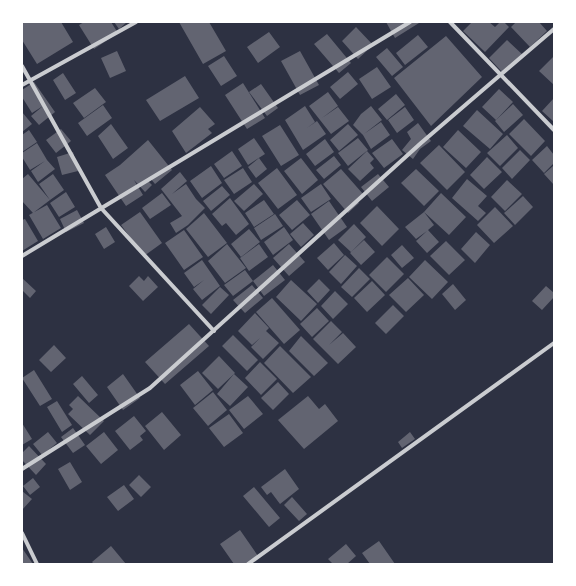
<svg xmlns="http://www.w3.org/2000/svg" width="576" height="586" font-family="'DejaVu Sans',sans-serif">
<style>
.building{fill:#626471}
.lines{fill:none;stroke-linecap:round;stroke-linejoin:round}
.minor{stroke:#caccd0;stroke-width:4}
</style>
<rect width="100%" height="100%" fill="#2d3142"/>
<path class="building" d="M22 22H61L73 42 37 64 22 40Z
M84 22H111L118 33 94 49 79 25Z
M114 22H127L119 29Z
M179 22H209L226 51 203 64Z
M386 22H418L419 23 395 38Z
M472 22H489L495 27 500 22H504L509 27 485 52 463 31Z
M516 22H539L547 31 530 47 511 27Z
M356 27 373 45 358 59 342 41Z
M269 32 280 47 258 63 247 47Z
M327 34 351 63 339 73 314 44Z
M418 35 428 47 405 65 396 53Z
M446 36 482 77 431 126 394 78Z
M507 40 523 55 504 74 489 58Z
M387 48 403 67 392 76 376 57Z
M117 51 126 71 110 78 101 58Z
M300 51 319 85 300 95 281 61Z
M224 56 237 76 221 86 208 66Z
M554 56V85L539 71Z
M377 67 391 87 372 99 359 79Z
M348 72 358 84 340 99 330 87Z
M63 73 76 93 65 100 53 80Z
M185 76 199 98 160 121 146 100Z
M34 82 55 112 39 125 31 116 43 106 32 113 22 97V90Z
M243 83 265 118 247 129 225 95Z
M261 84 278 108 267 116 249 92Z
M95 88 106 102 84 118 73 103Z
M499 89 513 102 496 120 482 107Z
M328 92 338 106 322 118 338 107 349 121 331 134 309 106Z
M396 94 405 105 387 120 378 109Z
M554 98V122L542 111Z
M513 104 523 115 504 132 495 121Z
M103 105 112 118 87 136 78 123Z
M305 106 315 122 307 128 317 121 326 134 303 150 285 120Z
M371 106 382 120 364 134 381 122 390 135 371 149 363 135 353 125 361 114Z
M200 107 215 124 208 129 212 133 186 153 172 131Z
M405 107 414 120 397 133 388 120Z
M477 110 503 134 490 149 463 126Z
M22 112 32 124 22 132Z
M524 119 545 141 531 156 509 134Z
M418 123 431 141 420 149 413 159 402 150 411 139 407 132Z
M111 124 128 148 113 159 98 136Z
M348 124 358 135 339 151 330 140Z
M280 125 299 155 281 166 262 136Z
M61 129 71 141 56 153 46 140Z
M29 130 37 142 22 152V135Z
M458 130 481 152 466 168 443 147Z
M507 135 518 148 500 166 487 153Z
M254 138 265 154 248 165 238 149Z
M358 138 368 150 348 166 338 153Z
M325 139 334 152 315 166 306 154Z
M392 139 403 154 384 168 372 153Z
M148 140 172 170 155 184 150 178 148 181 152 185 145 192 134 180 143 195 126 206 105 175 120 165Z
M37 143 47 160 55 169 38 182 31 171 45 161 30 170 22 157V153Z
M439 145 465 172 447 190 420 163Z
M547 146 554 155V163L544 173 532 160Z
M520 150 530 160 512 179 502 168Z
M232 151 242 166 224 178 214 164Z
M367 151 374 159 370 163 374 168 360 181 348 169Z
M73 152 78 171 62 175 57 157Z
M334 156 341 165 324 179 316 170Z
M487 157 502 172 484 189 470 175Z
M259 158 267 169 256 178 248 167Z
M301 158 318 180 302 194 284 171Z
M211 166 222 183 202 198 190 181Z
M553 166 554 167V185L544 174Z
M243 168 252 182 234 194 224 180Z
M277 168 297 195 278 209 258 183Z
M341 169 363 194 356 200 359 203 348 213 323 184Z
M416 169 439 191 424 206 401 183Z
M180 172 187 181 172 194 186 184 196 199 205 208 188 225 176 233 170 223 182 216 161 189Z
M28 174 50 200 33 213 22 201V179Z
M53 174 64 190 50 200 39 184Z
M378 174 389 187 372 201 361 187Z
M467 179 487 196 478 206 486 213 478 221 452 198Z
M507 180 522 194 505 211 491 197Z
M254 184 263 194 244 211 234 201Z
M321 184 331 199 311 212 301 198Z
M222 186 230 195 211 211 203 201Z
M66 192 75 207 59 217 50 203Z
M162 193 171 205 150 219 142 208Z
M441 193 466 217 449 235 424 212 434 225 428 230 439 242 427 253 416 241 427 231 416 239 405 227 424 212Z
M523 196 533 207 515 225 504 213Z
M230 198 249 224 236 235 226 223 222 226 212 214Z
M264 200 274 214 254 227 245 213Z
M297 200 310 215 292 230 279 215Z
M329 201 347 227 329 240 311 214Z
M47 205 61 228 43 239 29 215Z
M377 206 399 229 382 246 360 223Z
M495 207 513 226 494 243 477 225Z
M77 210 84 223 66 232 60 219Z
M140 212 162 243 144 256 121 225Z
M204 213 227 243 208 257 186 229Z
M275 214 283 226 261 240 254 228Z
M25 219 38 241 22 251V220Z
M303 223 314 235 301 247 290 234Z
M354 224 366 237 351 252 338 240Z
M106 227 115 242 104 249 95 234Z
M284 227 293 240 273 255 264 242Z
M249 229 260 242 241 257 231 244Z
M184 230 203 257 184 270 165 243Z
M476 232 490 245 475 263 461 249Z
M364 240 375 252 361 265 350 253Z
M446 241 465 260 449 275 430 256Z
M334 243 344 255 328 270 317 258Z
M227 244 246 268 225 283 208 261Z
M259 244 268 257 249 271 240 258Z
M289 244 305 262 289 276 273 258Z
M402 245 414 258 402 268 391 255Z
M345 255 357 266 341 284 329 272Z
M387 257 404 274 386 292 369 275Z
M202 260 220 286 202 300 193 289 204 280 194 287 184 273Z
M425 260 448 282 432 299 409 277Z
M273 265 285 280 264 296 253 281Z
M359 268 370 279 352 297 341 287Z
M245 270 253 281 233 296 224 285Z
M139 276 144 281 148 276 158 287 143 301 129 286Z
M22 278 36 291 30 298 22 290Z
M408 278 424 295 406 312 389 295Z
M319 279 330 290 318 303 307 291Z
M291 280 317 304 301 321 276 297Z
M372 281 385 295 367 312 354 298Z
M453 284 466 300 455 310 442 294Z
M252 285 263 298 245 313 233 300Z
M546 286 554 293V297L542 310 532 301Z
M220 287 229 295 211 314 202 305Z
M335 291 348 304 333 319 321 306Z
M272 298 300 330 284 344 256 312Z
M393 305 404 316 386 334 375 323Z
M317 308 329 321 312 337 300 324Z
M255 313 269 328 266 331 279 343 263 359 251 347 260 338 252 345 238 331Z
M331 321 342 332 329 345 343 333 356 347 338 364 313 339Z
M189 324 209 346 165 384 145 362Z
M233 335 258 360 247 371 222 346Z
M301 336 328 363 314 376 289 351Z
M54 345 66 358 51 372 39 360Z
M280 346 311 377 293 393 264 363Z
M219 356 235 373 218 389 202 373Z
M260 362 277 379 261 395 245 378Z
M34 370 52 399 40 406 22 378Z
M198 371 213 390 195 405 180 385Z
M123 374 140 398 123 410 107 387Z
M234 374 248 387 230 406 217 394Z
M82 376 98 395 89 403 73 384Z
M278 382 289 394 273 410 261 398Z
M213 392 227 410 208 426 193 408Z
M78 396 104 421 90 435 68 414 73 409 69 405Z
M248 396 263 414 244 429 229 410Z
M308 396 319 409 325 404 338 421 304 449 278 420Z
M57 401 72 425 62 432 47 407Z
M162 412 181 435 164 450 145 426Z
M229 414 243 433 224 447 209 428Z
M134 416 146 431 140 436 143 440 130 450 115 431Z
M22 423 32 439 22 445Z
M73 428 85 445 73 453 61 437Z
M48 432 57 443 42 455 33 444Z
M104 432 118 450 101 464 86 446Z
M410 432 415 439 402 448 398 442Z
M29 446 46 464 36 475 22 460V453Z
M70 462 82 482 70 490 58 469Z
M285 469 299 489 280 504 271 492 267 495 261 487Z
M139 475 151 487 141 497 129 485Z
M33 478 40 487 30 495 23 486Z
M124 485 134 499 118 511 107 497Z
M254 487 280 518 269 527 243 496Z
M22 491 32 499 22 510Z
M292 497 307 514 299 521 284 505Z
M240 530 258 556 247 564H234L220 544Z
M379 541 395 564H370L362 553Z
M346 544 356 556 347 564H333L328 559Z
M111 546 126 564H94L92 562Z
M22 548 33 564H22Z"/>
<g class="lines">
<path class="minor" d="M450 22 554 130
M22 66 101 208 214 331
M22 85 136 22
M22 256 410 22
M22 469 150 388 421 143 554 29
M22 533 37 564
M248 564 554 343"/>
</g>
<rect width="576" height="586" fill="none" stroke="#ffffff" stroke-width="46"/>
</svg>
